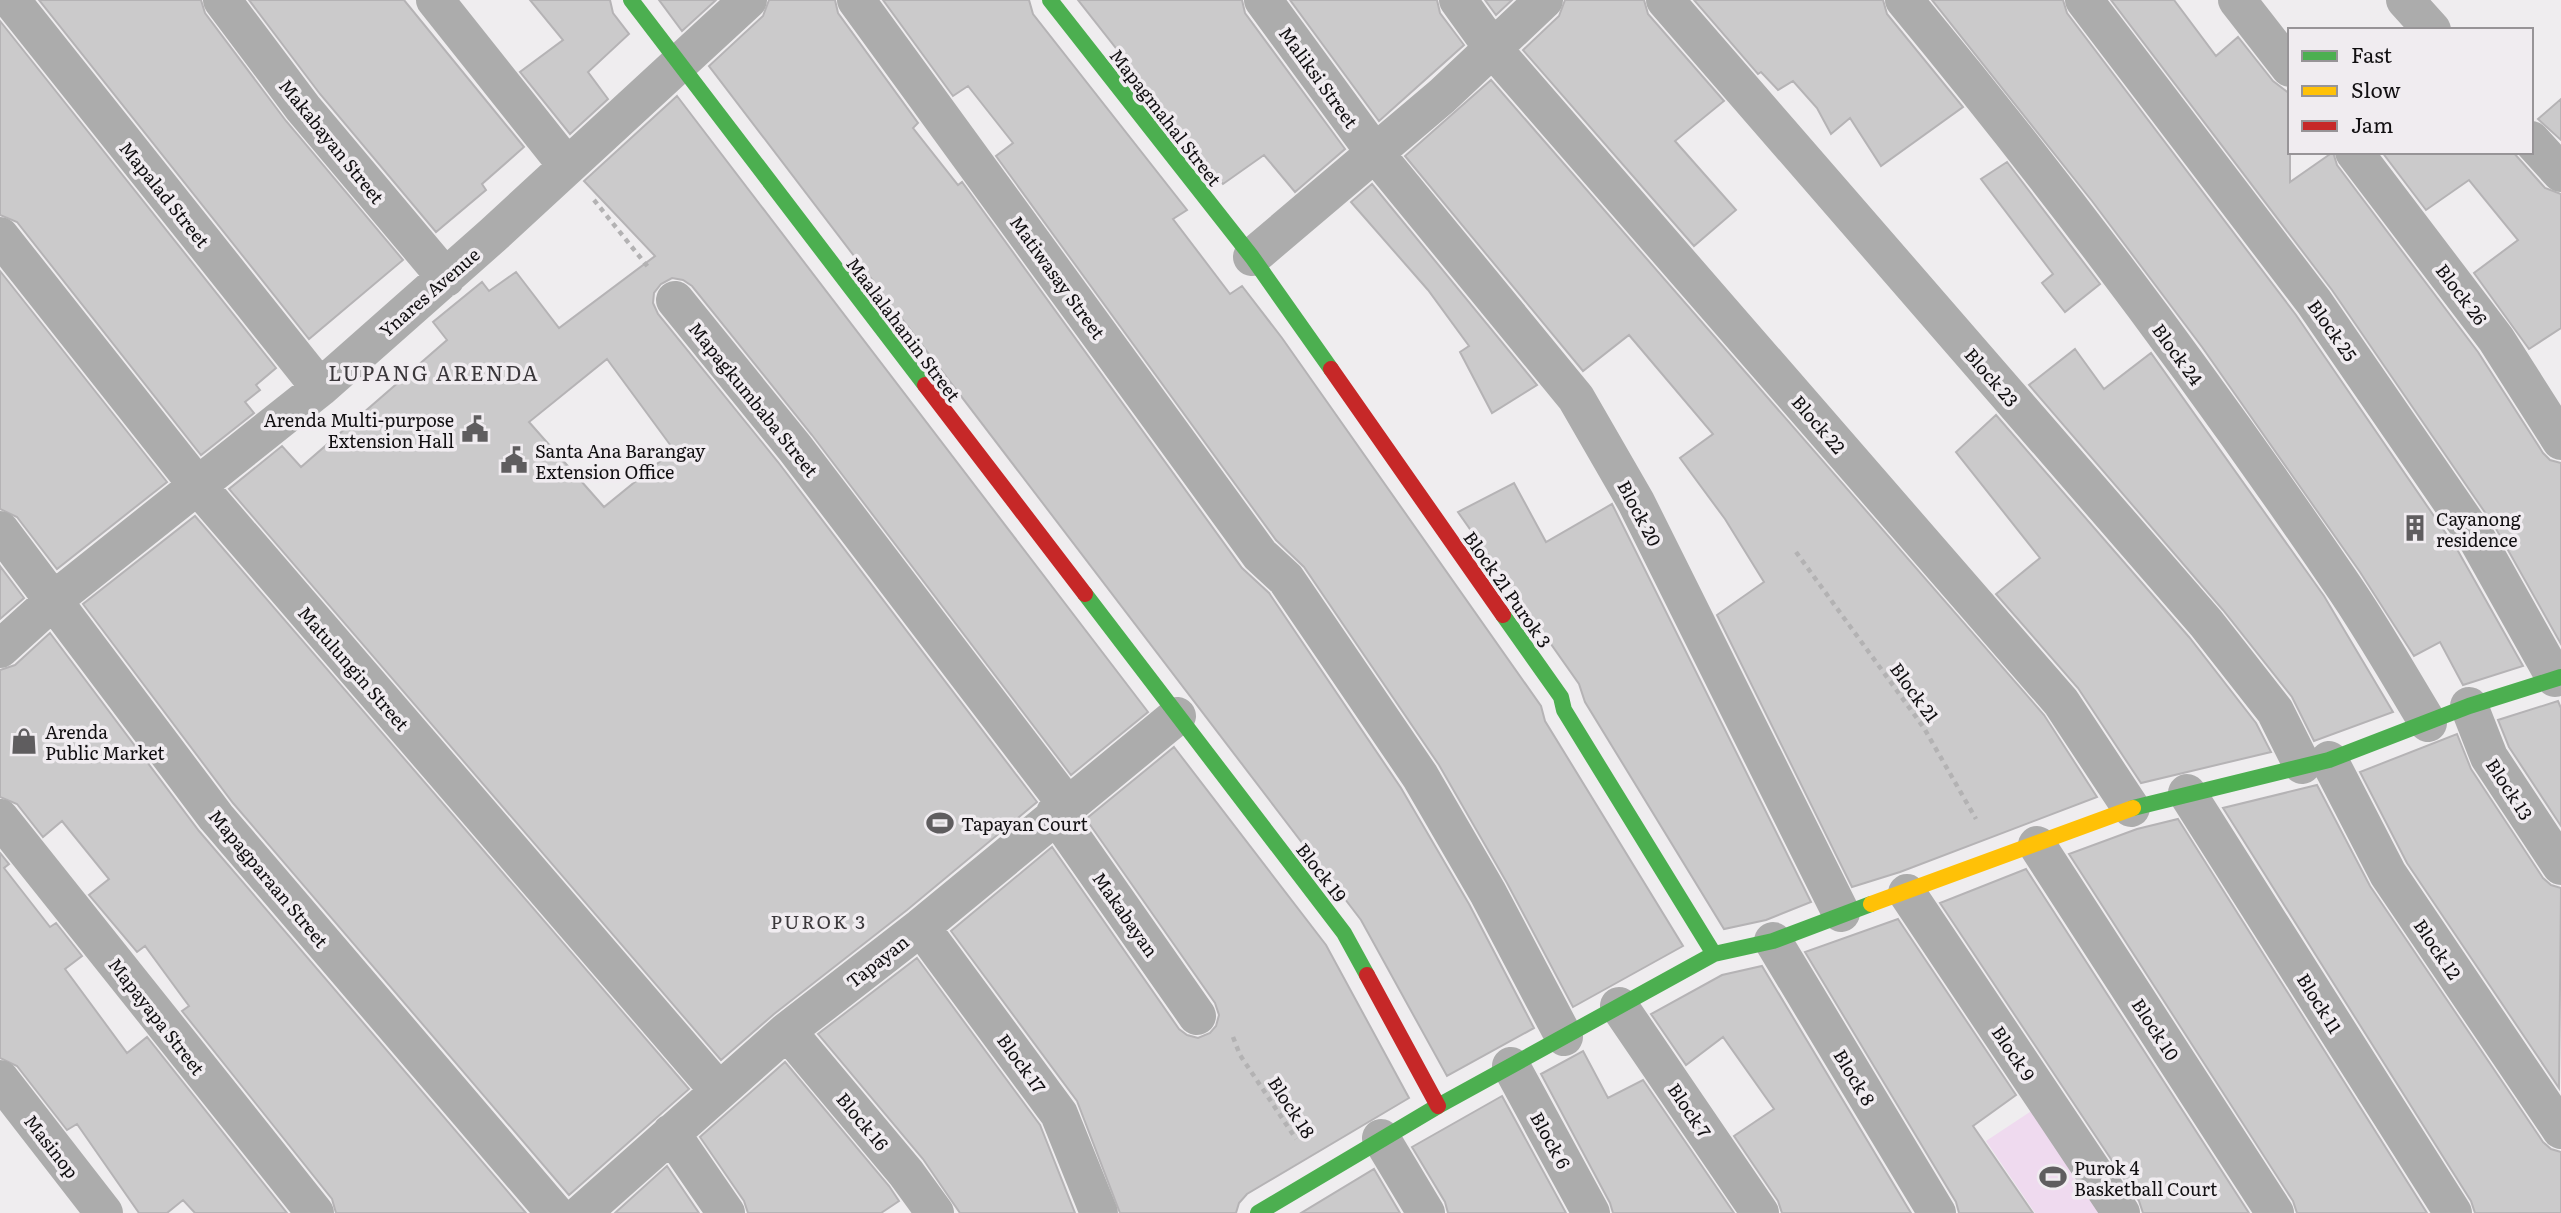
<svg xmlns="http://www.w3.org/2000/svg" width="2561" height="1213" font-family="Literata,serif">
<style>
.green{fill:#efdaef}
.building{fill:#cbcacb;stroke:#b5b3b5;stroke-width:2;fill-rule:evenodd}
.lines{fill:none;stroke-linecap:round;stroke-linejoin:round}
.path{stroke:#b3b2b3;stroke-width:4.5;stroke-dasharray:5 5;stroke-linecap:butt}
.street{stroke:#acacac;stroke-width:38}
.fast{stroke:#4caf50;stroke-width:16}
.slow{stroke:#ffc107;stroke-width:16}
.jam{stroke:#c62828;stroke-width:16}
.labels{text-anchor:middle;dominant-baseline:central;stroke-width:7;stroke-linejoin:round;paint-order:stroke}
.street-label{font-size:18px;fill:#110f11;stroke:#f0ecf0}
.poi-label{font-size:18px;fill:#110f11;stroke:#f0ecf0;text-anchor:start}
.neighbourhood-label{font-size:19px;letter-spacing:2px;fill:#3a373a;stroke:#f0ecf0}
.quarter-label{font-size:21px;letter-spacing:2px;fill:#3a373a;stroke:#f0ecf0}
</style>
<rect width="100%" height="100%" fill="#efedef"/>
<path class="green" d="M2045 1102 2119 1213H2035L1986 1141Z"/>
<path class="building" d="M39 0H201L205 13 286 121 403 260 309 339Z
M249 0H404L524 147 482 184 486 190 436 232 320 94Z
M530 0H610L613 13 629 34 588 72 608 99 570 134 520 72 563 40Z
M659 0H716L682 31Z
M769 0H835L838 13 918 123 913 128 958 185 962 182 1242 568 1269 593 1401 788 1469 904 1534 1028 1447 1076 1361 920 709 66 763 16Z
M883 0H1029L1033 14 1187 210 1173 219 1230 294 1242 286 1282 338 1541 706 1545 721 1683 946 1573 1007 1507 883 1439 765 1304 567 1276 540 996 156 1013 143 968 86 953 96Z
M1078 0H1242L1245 13 1345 149 1295 192 1264 155 1223 184Z
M1290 0H1437L1440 13 1464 45 1379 121Z
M1485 0H1512L1496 15Z
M1565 0H1644L1648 14 1724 101 1675 141 1736 210 1694 246 1523 50 1559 16Z
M1694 0H1883L1887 14 1963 107 1881 166 1850 118 1831 134 1817 108 1793 81 1778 90 1761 72 1758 74Z
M1932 0H2063L2067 13 2296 315 2458 551 2523 666 2463 685 2440 642 2414 656 2360 572 2202 347 2092 201Z
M2111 0H2174L2216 56 2238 37 2273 81 2290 94V182L2333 152 2337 165 2478 352 2543 453 2550 460 2561 463V644L2495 527 2332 290Z
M0 21 276 368 256 385 260 390 245 402 254 413 201 455 17 222 0 215Z
M1491 80 2044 715 2097 797 1900 872 1852 887 1717 615 1764 582 1725 519 1680 458 1713 434 1629 335 1583 371 1405 156Z
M677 96 1148 712 1071 775 812 435 692 286 683 280 672 278 661 284 654 293 653 303 658 314 778 462 1037 802 907 910 774 1014 721 1060 229 489 282 446 301 467 447 340 433 322 482 282 489 291 516 272 559 328 655 256 584 181ZM607 359 674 450 604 507 529 422Z
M2561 99V140L2538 119Z
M2382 152H2513L2545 188 2561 194V328L2529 349 2474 273 2518 240 2469 180 2426 210Z
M2007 162 2100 284 2065 312 2042 283 2053 274 1981 179Z
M1372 184 1537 385 1492 413 1460 352 1469 346 1428 290 1351 202Z
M0 271 167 482 57 569 17 517 0 509Z
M2075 349 2104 389 2151 353 2324 596 2393 712 2314 741 2292 697 2223 610 2029 385Z
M1996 415 2189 637 2256 723 2271 752 2141 783 2078 688 1996 594 2040 558 1956 452Z
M1514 483 1546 542 1612 504 1811 902 1766 920 1724 929 1585 702 1579 684 1458 512Z
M195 516 689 1089 569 1195 233 803 83 604Z
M0 566 24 598 0 619Z
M50 633 199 831 526 1213H336L332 1199 182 1011 189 1006 145 946 137 952 89 895 109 879 62 821 43 837 17 804 0 797V670L15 665Z
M2558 701 2561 708V826L2509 747 2498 720Z
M2457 734 2471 769 2543 878 2551 885 2561 888 2559 1088 2407 863 2360 772Z
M1174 747 1326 945 1409 1098 1247 1194 1239 1203 1236 1213H1120L1077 1101 951 931 1052 847 1179 1029 1187 1035 1198 1038 1210 1033 1216 1026 1219 1015 1215 1003 1086 819Z
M2317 785 2370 886 2543 1142 2551 1149 2561 1152V1213H2475L2471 1201 2223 808Z
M2178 819 2427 1213H2297L2293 1201 2069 854 2137 829Z
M0 853 9 864 4 868 50 927 56 923 82 956 65 969 127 1053 147 1037 287 1213H195L183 1200 167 1213H139L77 1124 67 1130 17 1066 0 1058Z
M2026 869 2249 1213H2143L2139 1201 1940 903Z
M1898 919 2016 1095 1973 1126 2033 1213H1959L1956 1202 1805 952Z
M917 958 1040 1125 1075 1213H960L923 1159 818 1034Z
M1762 966 1911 1213H1782L1778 1201 1734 1136 1774 1109 1723 1037 1686 1065 1651 1014 1722 975Z
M1583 1051 1608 1098 1643 1080 1734 1213H1613L1610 1203 1541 1074Z
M785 1062 889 1186 899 1201 881 1213H748L744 1201 700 1137Z
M1502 1096 1566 1213H1448L1445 1202 1412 1147Z
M667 1166 699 1213H615Z
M1374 1169 1400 1213H1301Z"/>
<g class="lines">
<path class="path" d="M594 200 648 267
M1796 552 1924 728 1976 819
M1233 1037 1240 1055 1296 1139"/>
<path class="street" d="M11 0 320 388
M222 0 303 108 446 278
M435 0 567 166
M856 0 1260 555 1286 579 1420 776 1488 893 1564 1037
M1263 0 1375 153 1576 398 1636 502 1841 913
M1458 0 1494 50 2061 702 2131 808
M1665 0 2206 623 2275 711 2302 765
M1904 0C2059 187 2205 383 2342 584 2373 629 2400 677 2428 723
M2084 0 2314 302 2477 539 2555 678
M2237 0 2290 68
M2405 0 2432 30
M2531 140 2561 173
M2354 152 2496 339 2561 441
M0 236 197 485 719 1091
M1252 257 1442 96 1544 0
M675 300 795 448 1066 804
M0 530 216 817 555 1213
M0 649 55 599 320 388 493 235 748 0
M2469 706 2489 757 2561 866
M2329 760 2388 874 2561 1130
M2187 793 2453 1213
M1055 813 1197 1016
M0 818 315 1213
M2037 845 2275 1213
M1907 893 2121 1213
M921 927 1059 1114 1099 1213
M1773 941 1937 1213
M1619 1006 1760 1213
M787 1031 906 1173 935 1213
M1511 1066 1591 1213
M0 1079 104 1213
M671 1133 726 1213
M1381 1138 1426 1213
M582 1213 787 1031 921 927 1177 716"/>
<path class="fast" d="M631 0 925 385
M1050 0 1252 257 1331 369
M1085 594 1344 933 1367 975
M1503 615 1561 697 1564 710 1714 954
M2133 808 2329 760 2469 706 2561 677
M1258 1213 1438 1106 1714 954 1773 941 1871 904"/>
<path class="slow" d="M1871 904 2133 808"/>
<path class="jam" d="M1331 369 1503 615
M925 385 1085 594
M1367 975 1438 1106"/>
</g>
<defs>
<symbol id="civic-bare" viewBox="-9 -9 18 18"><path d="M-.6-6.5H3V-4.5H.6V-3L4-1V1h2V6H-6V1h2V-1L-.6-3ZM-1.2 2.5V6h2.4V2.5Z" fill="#5f5d5f" stroke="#f0ecf0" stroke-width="2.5" paint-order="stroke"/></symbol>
<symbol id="building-bare" viewBox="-9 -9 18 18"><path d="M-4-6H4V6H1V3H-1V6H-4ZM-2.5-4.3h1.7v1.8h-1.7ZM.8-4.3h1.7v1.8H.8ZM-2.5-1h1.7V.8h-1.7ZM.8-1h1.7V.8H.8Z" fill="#5f5d5f" stroke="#f0ecf0" stroke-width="2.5" paint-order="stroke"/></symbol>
<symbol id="shop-bare" viewBox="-9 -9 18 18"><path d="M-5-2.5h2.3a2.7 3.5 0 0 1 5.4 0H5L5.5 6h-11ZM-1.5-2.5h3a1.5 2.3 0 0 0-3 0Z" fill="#5f5d5f" stroke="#f0ecf0" stroke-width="2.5" paint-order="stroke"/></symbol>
<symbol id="stadium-bare" viewBox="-9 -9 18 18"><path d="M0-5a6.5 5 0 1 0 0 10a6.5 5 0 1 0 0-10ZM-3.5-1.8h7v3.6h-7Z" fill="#5f5d5f" stroke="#f0ecf0" stroke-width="2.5" paint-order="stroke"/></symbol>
</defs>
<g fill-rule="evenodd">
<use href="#civic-bare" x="456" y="410" width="38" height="38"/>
<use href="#civic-bare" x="495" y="441" width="38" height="38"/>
<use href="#building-bare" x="2396" y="509" width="38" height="38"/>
<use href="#shop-bare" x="5" y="722" width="38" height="38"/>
<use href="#stadium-bare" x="921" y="804" width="38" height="38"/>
<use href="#stadium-bare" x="2034" y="1158" width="38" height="38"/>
</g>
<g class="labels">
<g class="street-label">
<text transform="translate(1319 77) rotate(54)">Maliksi Street</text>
<text transform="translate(1166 117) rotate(52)">Mapagmahal Street</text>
<text transform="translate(332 141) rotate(51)">Makabayan Street</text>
<text transform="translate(165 194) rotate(51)">Mapalad Street</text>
<text transform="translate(1058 277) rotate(54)">Matiwasay Street</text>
<text transform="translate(429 292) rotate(-41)">Ynares Avenue</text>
<text transform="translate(2462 294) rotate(53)">Block 26</text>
<text transform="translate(904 329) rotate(53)">Maalalahanin Street</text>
<text transform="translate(2333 330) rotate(55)">Block 25</text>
<text transform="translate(2178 354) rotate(54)">Block 24</text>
<text transform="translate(1992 377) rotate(49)">Block 23</text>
<text transform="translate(754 399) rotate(51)">Mapagkumbaba Street</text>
<text transform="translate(1819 424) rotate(49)">Block 22</text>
<text transform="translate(1640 513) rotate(62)">Block 20</text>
<text transform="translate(1508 589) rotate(55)">Block 21 Purok 3</text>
<text transform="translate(354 668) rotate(49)">Matulungin Street</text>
<text transform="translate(1915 692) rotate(54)">Block 21</text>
<text transform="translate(2510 789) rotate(57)">Block 13</text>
<text transform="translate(1322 872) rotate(52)">Block 19</text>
<text transform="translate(269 878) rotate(50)">Mapagparaan Street</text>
<text transform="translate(1126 914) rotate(55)">Makabayan</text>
<text transform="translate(2438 949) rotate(56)">Block 12</text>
<text transform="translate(877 961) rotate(-38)">Tapayan</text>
<text transform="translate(2320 1003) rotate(58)">Block 11</text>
<text transform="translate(157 1016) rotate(52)">Mapayapa Street</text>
<text transform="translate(2156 1029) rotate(57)">Block 10</text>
<text transform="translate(2014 1053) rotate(56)">Block 9</text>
<text transform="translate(1022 1063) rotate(54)">Block 17</text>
<text transform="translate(1855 1077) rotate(59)">Block 8</text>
<text transform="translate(1292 1107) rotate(57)">Block 18</text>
<text transform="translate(1690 1110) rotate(56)">Block 7</text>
<text transform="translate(863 1121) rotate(50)">Block 16</text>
<text transform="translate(1551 1140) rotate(61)">Block 6</text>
<text transform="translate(52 1146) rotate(52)">Masinop</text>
</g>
<g class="poi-label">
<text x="454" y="419" text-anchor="end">Arenda Multi-purpose<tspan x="454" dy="21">Extension Hall</tspan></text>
<text x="535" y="450">Santa Ana Barangay<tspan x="535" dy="21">Extension Office</tspan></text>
<text x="2436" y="518">Cayanong<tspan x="2436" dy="21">residence</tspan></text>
<text x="45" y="731">Arenda<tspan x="45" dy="21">Public Market</tspan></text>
<text x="961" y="823">Tapayan Court</text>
<text x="2074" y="1167">Purok 4<tspan x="2074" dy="21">Basketball Court</tspan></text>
</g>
<g class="neighbourhood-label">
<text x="819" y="921">PUROK 3</text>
</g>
<g class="quarter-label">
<text x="434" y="371">LUPANG ARENDA</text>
</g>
</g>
<rect x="2288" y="28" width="245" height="126" fill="#f0ecf0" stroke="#979497" stroke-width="2"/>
<rect x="2302" y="51" width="35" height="10" fill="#4caf50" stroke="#979497" stroke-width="2"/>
<text x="2351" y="63" font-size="21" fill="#110f11">Fast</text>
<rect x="2302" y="86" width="35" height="10" fill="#ffc107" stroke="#979497" stroke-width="2"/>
<text x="2351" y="98" font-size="21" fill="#110f11">Slow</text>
<rect x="2302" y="121" width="35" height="10" fill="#c62828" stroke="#979497" stroke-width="2"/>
<text x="2351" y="133" font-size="21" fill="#110f11">Jam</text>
</svg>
